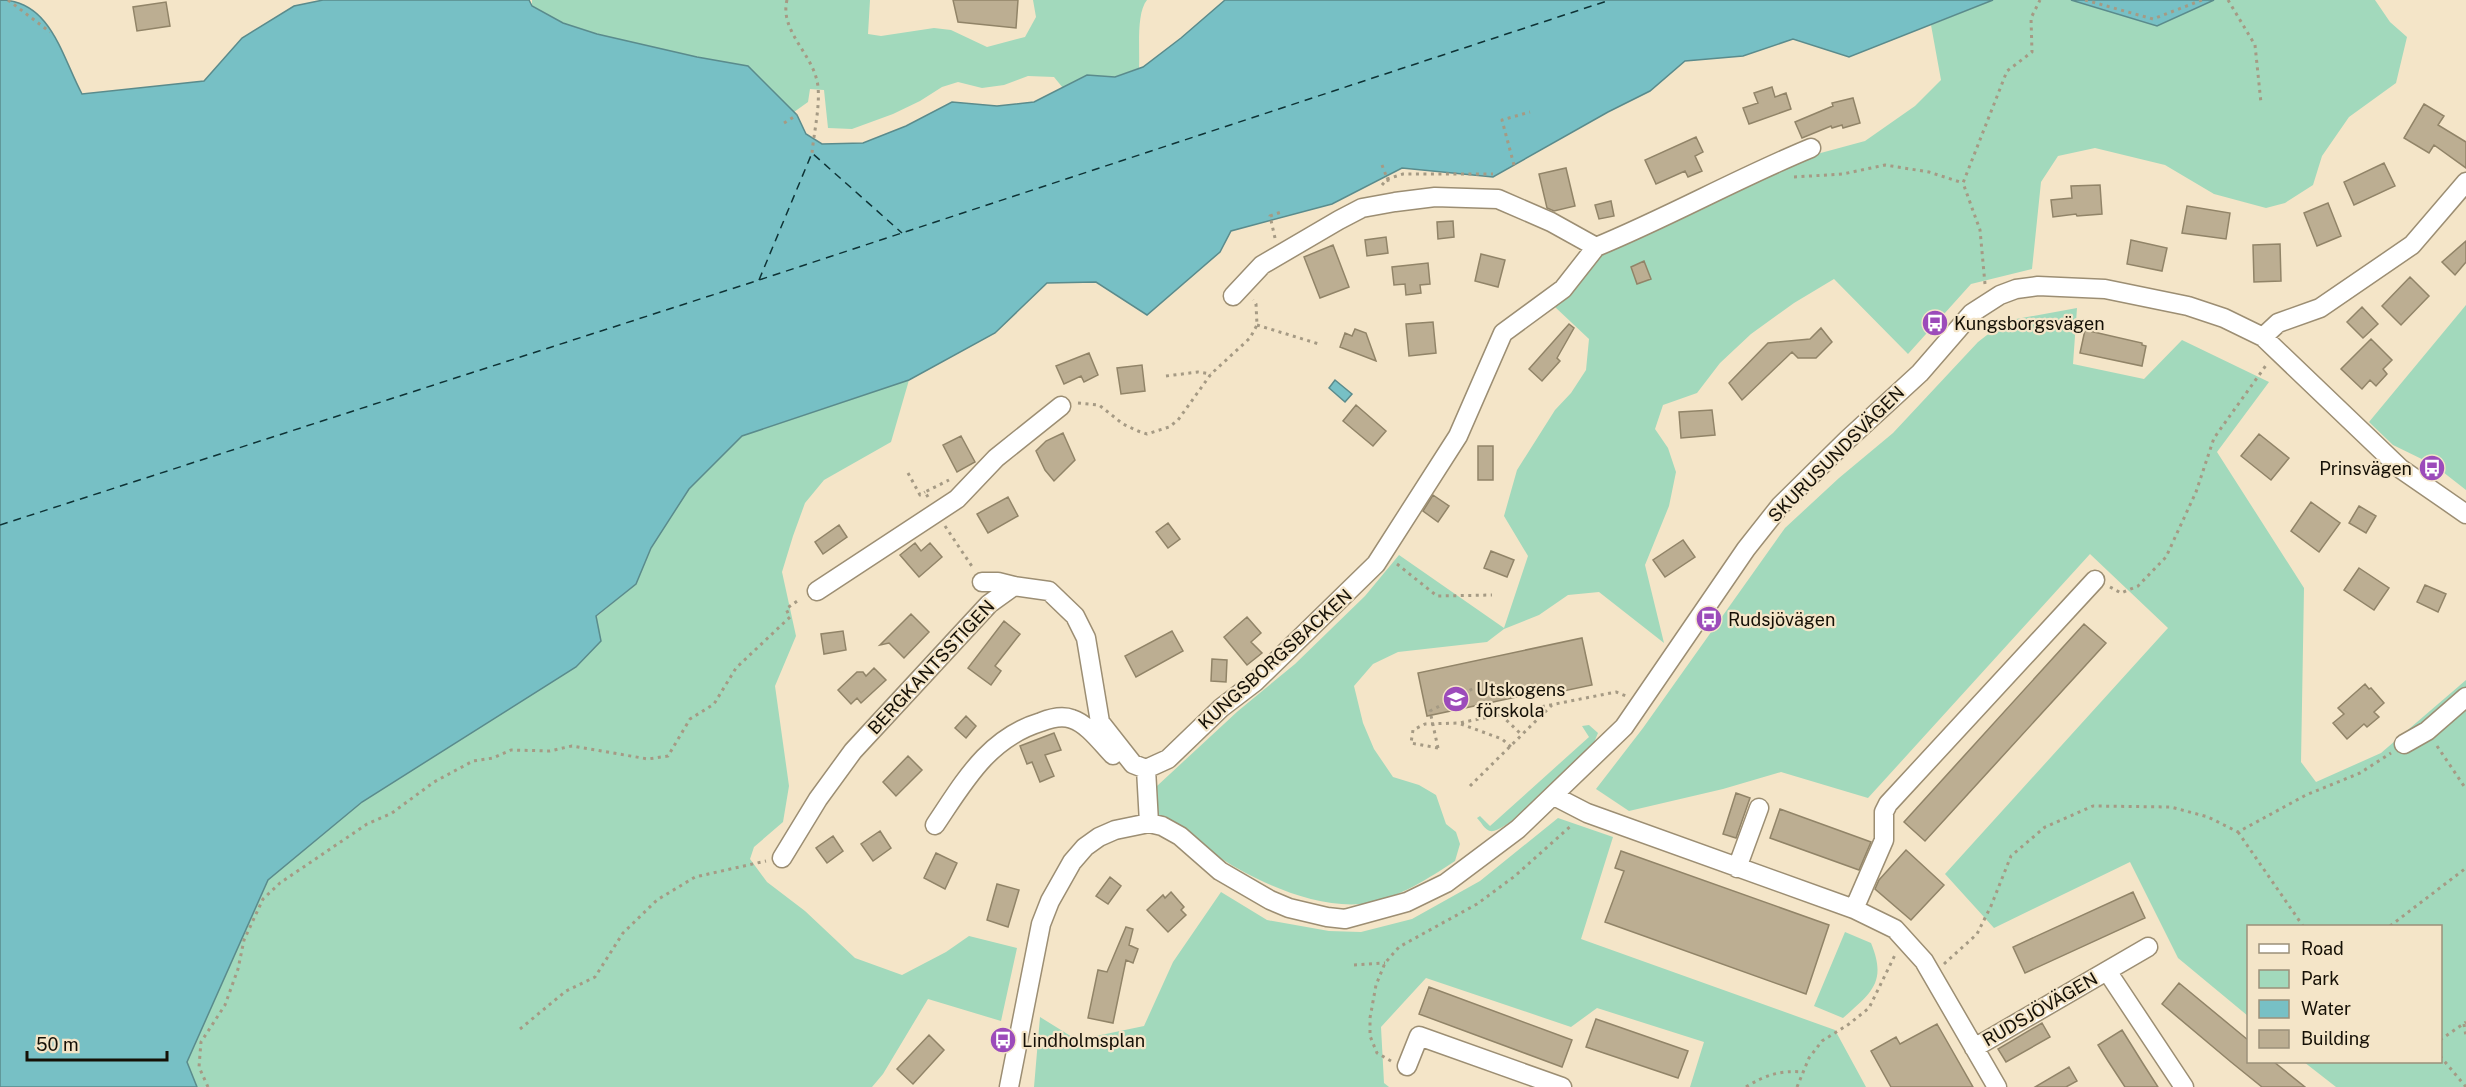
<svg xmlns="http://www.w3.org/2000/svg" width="2466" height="1087" font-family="'Public Sans',sans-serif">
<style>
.green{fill:#a2d9bc}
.water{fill:#77c0c5;stroke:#5a8b8c;stroke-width:1.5}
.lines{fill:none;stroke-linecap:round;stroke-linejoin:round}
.ferry{stroke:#0f3336;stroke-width:1.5;stroke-dasharray:8 6;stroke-linecap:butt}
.building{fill:#bcae92;stroke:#918468;stroke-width:1.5}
.minor-casing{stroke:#9c8e73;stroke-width:21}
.path{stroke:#a59a84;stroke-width:3;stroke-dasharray:3 4.5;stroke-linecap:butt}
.minor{stroke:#fff;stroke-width:18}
.path-bridge{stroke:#a59a84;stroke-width:3;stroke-dasharray:3 4.5;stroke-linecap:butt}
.labels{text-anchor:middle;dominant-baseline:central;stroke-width:4.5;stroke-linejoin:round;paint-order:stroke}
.poi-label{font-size:18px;fill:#151006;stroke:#f4e5c8;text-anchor:start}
.street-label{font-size:18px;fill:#151006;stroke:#f4e5c8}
</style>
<rect width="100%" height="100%" fill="#f4e5c8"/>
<path class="green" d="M532 0H870L868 34 881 36 934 28 951 30 987 47 1025 37 1036 17 1033 0H1147C1136 13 1140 50 1139 68L1115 77 1087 75 1063 88 1054 77 1028 76 1004 85 982 88 958 82 942 87 920 101 893 114 852 129 828 128 824 90 810 89 808 102 794 112 748 66 697 57 597 34 563 23 532 6Z
M1993 0H2071L2157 26 2214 0H2375L2390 22 2407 37 2396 83 2349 117 2322 156 2313 185 2285 203 2266 208 2214 194 2165 165 2095 148 2058 156 2041 182 2032 269 1971 284 1908 354 1834 279 1794 303 1751 334 1720 363 1697 393 1663 405 1655 429 1668 448 1676 472 1669 506 1645 565 1664 643 1599 592 1568 595 1539 615 1504 629 1487 642 1398 652 1373 664 1354 686 1363 723 1374 749 1393 777 1419 785 1436 795 1446 824 1456 832 1460 844 1455 861C1429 878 1400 897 1369 903 1323 911 1260 884 1222 859 1199 844 1186 824 1158 817L1157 786 1238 711 1295 664 1365 596 1399 555 1504 628 1528 556 1504 516 1517 470 1555 410 1571 393 1586 370 1589 339 1555 307 1571 292 1601 254 1817 154 1865 141 1915 106 1941 80 1931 25Z
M2466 305V490L2434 465 2393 445 2369 422Z
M2077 308 2073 364 2144 379 2182 340 2269 382 2217 452 2304 588 2301 762 2316 782 2381 753 2466 680V1087H2336L2304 1062H2440V926H2248V1016L2178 958 2130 862 1994 928 1945 874 2168 628 2090 554 1868 798 1781 772 1723 789 1629 811 1596 789 1643 728 1785 528 1839 478 1893 433 1978 342 2005 321Z
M909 380 891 442 824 480 805 503 793 536 782 572 796 636 775 686 789 786 783 822 754 847 750 859 767 882 805 911 855 958 902 975 946 952 969 936 1017 948 1001 1021 928 999 883 1074 872 1087H197L187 1062 268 880 362 802 526 698 596 617 636 584 651 548 689 489 742 436Z
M1589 725 1598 733 1593 745C1578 760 1507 835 1490 831 1485 830 1481 822 1477 818L1480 816 1490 826 1589 737 1582 726Z
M1558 818 1613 837 1581 939 1835 1030 1866 1087H1690L1704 1042 1597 1008 1571 1027 1426 978 1381 1027 1384 1083 1389 1087H1034L1040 1017 1077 1040 1144 1026 1173 962 1221 892 1267 920 1329 931 1361 932 1412 919 1480 881Z
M1845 932 1871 943C1887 982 1872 992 1843 1018L1814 1006Z"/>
<path class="water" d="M0 0C51 0 62 57 82 94L204 81 242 38 294 6 323 0H529L532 6 563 23 597 34 697 57 748 66 797 115 806 134 822 144 863 143 906 126 952 102 997 106 1034 102 1087 75 1115 77 1143 67 1181 38 1225 0H1993L1849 57 1793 39 1743 56 1685 61 1650 91 1608 112 1493 177 1402 168 1332 204 1231 231 1220 252 1147 315 1096 282 1047 283 995 333 909 380 742 436 689 489 651 548 636 584 596 616 601 641 576 667 362 802 268 880 187 1062 197 1087H0Z
M2071 0H2214L2157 26Z
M1335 380 1352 394 1345 402 1329 388Z"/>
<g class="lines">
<path class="ferry" d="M759 280 812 153 902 233
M0 525 759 280 1610 0"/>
</g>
<path class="building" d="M953 0H1018L1016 28 958 22Z
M166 2 170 26 137 31 133 7Z
M1772 87 1775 97 1786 93 1791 109 1749 124 1743 108 1758 103 1754 93Z
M1853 98 1860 123 1843 128 1842 125 1832 128 1831 126 1802 138 1795 122 1833 106 1832 103Z
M2424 104 2444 116 2438 125 2466 142V168L2434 145 2429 153 2404 138Z
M1696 137 1703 152 1695 156 1702 171 1688 177 1685 171 1656 184 1645 160Z
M2384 163 2395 186 2354 205 2344 182Z
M1566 168 1575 206 1554 211 1547 208 1539 174Z
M2100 185 2102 214 2077 216 2076 214 2053 217 2051 200 2072 198 2071 186Z
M1611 201 1614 216 1599 219 1595 205Z
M2328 203 2341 236 2317 246 2304 213Z
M2187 206 2230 213 2226 239 2182 233Z
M1453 221 1454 237 1438 239 1437 222Z
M1386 237 1388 253 1367 256 1365 240Z
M2131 240 2167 248 2162 271 2127 264Z
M2466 241V262L2455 275 2442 262Z
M2280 244 2281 281 2254 282 2253 245Z
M1333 245 1349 287 1320 298 1304 257Z
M1481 254 1505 260 1498 287 1475 281Z
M1644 261 1651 279 1637 284 1631 267Z
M1428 263 1430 284 1420 285 1421 293 1406 295 1405 284 1394 285 1392 267Z
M2410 277 2429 296 2401 325 2382 306Z
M2362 307 2378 324 2363 338 2347 322Z
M1433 322 1436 353 1409 356 1406 324Z
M1569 324 1574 328 1557 358 1560 361 1542 381 1529 369Z
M1821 328 1832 342 1816 358H1798L1792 352 1742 400 1729 383 1768 343 1810 339Z
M1355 329 1366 333 1376 361 1340 347 1345 333 1352 336Z
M2085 330 2142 343V345L2146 346 2142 366 2080 353Z
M2371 339 2392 360 2383 369 2387 374 2376 386 2370 380 2362 389 2341 369Z
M1089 353 1098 375 1084 382 1081 376 1064 384 1056 366Z
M1142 365 1145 391 1121 394 1117 368Z
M1356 405 1386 431 1373 446 1343 421Z
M1712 410 1715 435 1681 438 1679 412Z
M1063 433 1075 460 1054 481 1045 470 1036 451 1046 441Z
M2259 434 2289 458 2271 480 2241 456Z
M961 436 975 462 957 472 943 445Z
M1478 446H1493V480H1478Z
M1433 495 1449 506 1438 522 1423 511Z
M1008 497 1018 516 988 533 977 514Z
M2311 502 2340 523 2319 552 2291 531Z
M2359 506 2376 516 2366 533 2349 523Z
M1168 523 1180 539 1168 548 1156 532Z
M839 525 847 537 823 554 815 542Z
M1683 540 1695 557 1665 577 1653 560Z
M915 543 921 551 930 543 942 557 919 577 900 555Z
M1491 551 1514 560 1507 577 1484 568Z
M2359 568 2389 588 2374 610 2344 590Z
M2425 585 2446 594 2438 612 2417 602Z
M911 614 929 632 904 658 889 643 880 645Z
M1247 617 1261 633 1251 642 1262 653 1247 665 1224 637Z
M1004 621 1020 634 995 666 1001 671 991 685 968 668Z
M2084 624 2106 643 1925 841 1904 822Z
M843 631 846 650 824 654 821 634Z
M1172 631 1183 651 1136 677 1125 656Z
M1582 638 1592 685 1530 698 1535 693 1427 716 1418 673Z
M1212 659 1227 660 1226 682 1211 681Z
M874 668 886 680 861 703 857 698 851 704 838 690 857 672H863L866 676Z
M2365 684 2369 689 2371 688 2384 703 2374 712 2379 717 2367 727 2364 724 2347 739 2333 723 2344 714 2338 708Z
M966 716 976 726 966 738 955 728Z
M1054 733 1061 750 1045 755 1054 776 1040 782 1032 762 1027 764 1020 746Z
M908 756 922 770 896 796 883 782Z
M1736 793 1750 798 1736 838 1723 834Z
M1780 809 1871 842 1859 870 1770 838Z
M880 831 891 848 873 861 861 844Z
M833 836 843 851 827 863 816 848Z
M1906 850 1944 885 1911 920 1875 889 1879 880Z
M1621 851 1829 925 1806 994 1605 922 1624 871 1615 868Z
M936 853 957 863 945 889 924 878Z
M1110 877 1121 886 1108 904 1096 896Z
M997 884 1019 890 1008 927 987 920Z
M1171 892 1184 907 1181 910 1186 915 1168 932 1147 910 1163 895 1165 898Z
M2133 892 2145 918 2025 973 2013 947Z
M1126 927 1133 929 1129 945 1138 949 1133 963 1126 960 1113 1023 1088 1018 1098 970 1107 972Z
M2179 983 2248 1040V1062H2274L2305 1087H2262L2231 1062 2162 1004Z
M1429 987 1572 1040 1562 1067 1419 1014Z
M1596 1019 1688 1051 1678 1078 1586 1047Z
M2042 1023 2050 1037 2006 1062 1998 1049Z
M1937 1024 1973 1087H1891L1871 1051 1896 1037 1900 1044Z
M2122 1030 2142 1062 2158 1087H2125L2108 1061 2098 1045Z
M929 1035 944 1050 913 1084 897 1069Z
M2069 1067 2077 1081 2066 1087H2035Z"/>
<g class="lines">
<defs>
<path id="minor" d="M1233 296 1262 265 1339 220 1362 208 1395 202 1435 197 1498 199 1551 222 1596 247C1669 217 1738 178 1811 148
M2263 337 2278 323 2320 308 2412 245 2466 182
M982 582H998L1014 586
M817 591 957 499 996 458 1061 406
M2404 744 2427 731 2466 697
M1146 769 1168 759 1221 708 1255 682 1376 564 1458 436 1503 333 1563 289 1596 247
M1554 796 1587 813 1854 909 1895 929 1924 961 1997 1087
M935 825C964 782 988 738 1041 722 1051 718 1062 715 1072 719 1088 724 1102 744 1113 755
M782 858 818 799 853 751 989 604 1014 586 1049 591 1075 616 1086 638 1100 722 1133 764 1146 769 1149 823
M1737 868 1759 808
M1854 909 1884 840V812L1888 804 2095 580
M2107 971 2184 1087
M1974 1048 2148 947
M1407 1066 1419 1036 1562 1087
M1009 1087 1041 924 1050 901 1072 862 1085 847 1099 837 1115 830 1149 823 1162 826 1180 836 1220 871 1270 900 1289 908 1327 917 1345 919 1407 902 1446 883 1518 829 1624 727 1746 549 1780 506 1847 440 1920 373 1972 313 2000 295 2016 289 2038 286 2105 289 2188 306 2224 318 2263 337 2401 469 2466 514"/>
</defs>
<use href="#minor" class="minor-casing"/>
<path class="path" d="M8 0 50 32
M787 0C779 32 815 55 818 87 820 107 814 132 812 153
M2085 0 2153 19 2202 0
M2228 0 2255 45 2261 103
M784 123 797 115
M1382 165 1390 186
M1514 165 1502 120 1530 112
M1794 177 1843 174 1885 165 1929 172 1963 183
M1382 185 1387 179 1403 174H1493
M1275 238 1270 216 1284 211
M1985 284 1980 230 1963 183 2007 71 2032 52 2031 18 2040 0
M1257 325 1319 344
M1166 376 1198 372 1211 374
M1078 403 1099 405 1123 424 1138 431 1147 434 1169 427 1178 420 1211 374 1250 338 1257 325 1256 304 1253 300
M908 473 920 495 925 492
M928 497 925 492 949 480
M945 526 973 568
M1397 564 1437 596 1492 595
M2110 587 2121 593 2138 586 2166 557 2196 492 2214 438 2267 364
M1501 715 1522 735
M1461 724 1502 739 1511 747
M2437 746 2466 789
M1438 748 1411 743 1413 730 1425 724 1459 723 1616 692 1626 696
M1470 786 1552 705
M2238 832 2303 926
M2390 926 2466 868
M1944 964 1977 934 1991 906 2011 856 2045 827 2093 806 2171 807 2208 817 2238 832 2306 795 2360 773 2391 753
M1354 965 1385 963
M2464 1024 2466 1036
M520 1029 566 991 595 977 623 933 657 900 695 877 766 861
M2440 1040 2466 1022
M2440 1056 2466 1087
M1391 1061 1377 1053 1370 1036V1018L1376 985 1385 963 1399 947 1477 904 1515 876 1572 825
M208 1087 199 1067 201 1042 225 1005 238 969 244 940 263 899 280 883 367 824 392 813 434 782 473 761 493 758 511 750 550 751 572 746 648 759 668 756 690 719 714 704 736 668 790 617 786 609 800 599
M1746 1087C1765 1075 1781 1070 1803 1072
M1797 1087 1809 1058 1822 1041 1849 1024 1869 1008 1895 955"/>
<use href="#minor" class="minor"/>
<path class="path-bridge" d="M1438 748 1430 711 1476 687"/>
</g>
<defs>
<symbol id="bus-disc" viewBox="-11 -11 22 22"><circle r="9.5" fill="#9c4bba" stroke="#f4e5c8"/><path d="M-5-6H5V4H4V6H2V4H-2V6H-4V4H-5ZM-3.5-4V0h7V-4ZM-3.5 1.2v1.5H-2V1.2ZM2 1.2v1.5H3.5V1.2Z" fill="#fff"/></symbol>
<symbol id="school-disc" viewBox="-11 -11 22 22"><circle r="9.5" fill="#9c4bba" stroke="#f4e5c8"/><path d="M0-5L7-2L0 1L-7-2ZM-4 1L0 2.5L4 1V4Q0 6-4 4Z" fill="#fff"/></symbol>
</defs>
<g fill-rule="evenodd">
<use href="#bus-disc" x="1920" y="308" width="30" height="30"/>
<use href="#bus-disc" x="2417" y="453" width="30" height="30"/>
<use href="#bus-disc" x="1694" y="604" width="30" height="30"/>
<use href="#school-disc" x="1441" y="684" width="30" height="30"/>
<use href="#bus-disc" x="988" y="1025" width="30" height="30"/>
</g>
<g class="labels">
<g class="poi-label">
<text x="1954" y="323">Kungsborgsvägen</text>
<text x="2412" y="468" text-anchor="end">Prinsvägen</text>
<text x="1728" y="619">Rudsjövägen</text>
<text x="1476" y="689">Utskogens<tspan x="1476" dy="21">förskola</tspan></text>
<text x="1022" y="1040">Lindholmsplan</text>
</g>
<g class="street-label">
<text transform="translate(1836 454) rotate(-45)">SKURUSUNDSVÄGEN</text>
<text transform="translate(1275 659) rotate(-42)">KUNGSBORGSBACKEN</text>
<text transform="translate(931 667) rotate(-47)">BERGKANTSSTIGEN</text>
<text transform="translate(2040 1009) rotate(-30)">RUDSJÖVÄGEN</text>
</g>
</g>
<rect x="2247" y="925" width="195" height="138" fill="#f4e5c8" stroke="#9b907a" stroke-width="1.5"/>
<rect x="2259" y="944" width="30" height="9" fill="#ffffff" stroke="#9b907a" stroke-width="1.5"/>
<text x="2301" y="955" font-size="18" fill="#151006">Road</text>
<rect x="2259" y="970" width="30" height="18" fill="#a2d9bc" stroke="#9b907a" stroke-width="1.5"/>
<text x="2301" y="985" font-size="18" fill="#151006">Park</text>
<rect x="2259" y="1000" width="30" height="18" fill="#77c0c5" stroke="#9b907a" stroke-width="1.5"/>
<text x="2301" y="1015" font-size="18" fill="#151006">Water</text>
<rect x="2259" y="1030" width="30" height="18" fill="#bcae92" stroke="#9b907a" stroke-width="1.5"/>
<text x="2301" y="1045" font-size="18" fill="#151006">Building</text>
<path d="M27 1051v9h140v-9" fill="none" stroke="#151006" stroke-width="3"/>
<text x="36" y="1051" font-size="18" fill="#151006" stroke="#f4e5c8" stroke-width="4.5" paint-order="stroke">50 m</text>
</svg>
